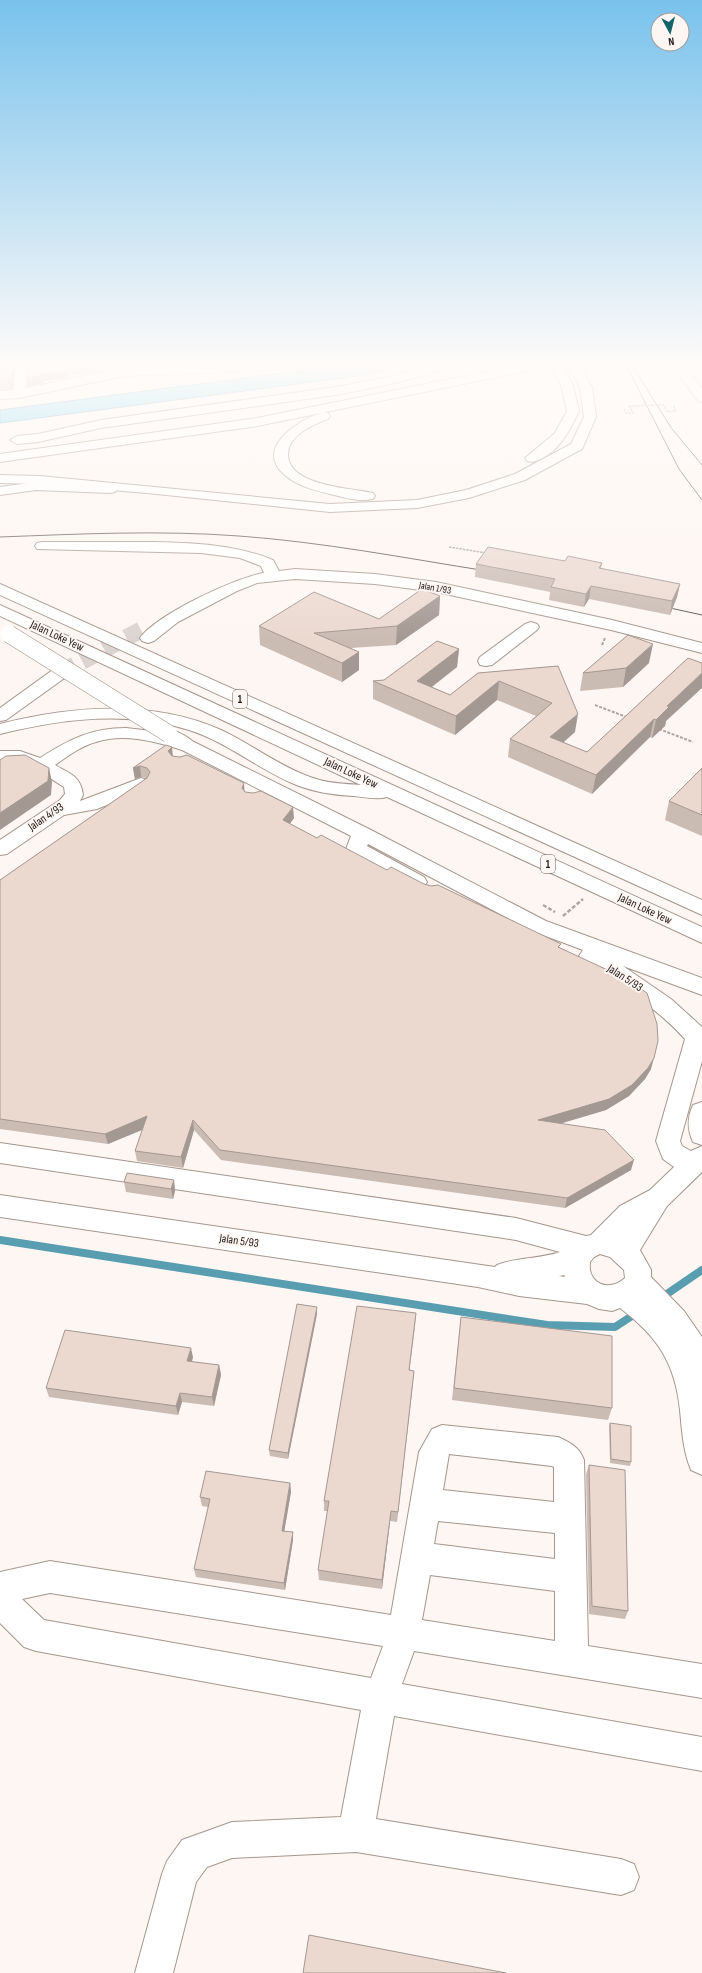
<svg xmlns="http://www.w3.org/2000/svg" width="702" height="1973" font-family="'Sofia Sans Condensed',sans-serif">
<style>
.water{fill:#73d8f3;stroke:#599eb0}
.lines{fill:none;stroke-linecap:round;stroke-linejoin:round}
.stream{stroke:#599eb0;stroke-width:8}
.minor-tunnel{stroke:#dcd4d1;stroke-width:17;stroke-dasharray:17 8;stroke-linecap:butt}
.minor-casing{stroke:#a6968d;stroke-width:2}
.highway-casing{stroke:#a6968d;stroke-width:2}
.path-far2{stroke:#aca5a1;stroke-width:1.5;stroke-dasharray:2.5 1;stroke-linecap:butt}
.path-far1{stroke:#aca5a1;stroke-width:2;stroke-dasharray:3 1.5;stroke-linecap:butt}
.path{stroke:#aca5a1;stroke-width:2.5;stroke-dasharray:4 2;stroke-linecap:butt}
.minor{fill:#fff;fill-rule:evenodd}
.highway{fill:#fff;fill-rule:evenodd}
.tram{stroke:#5c5552;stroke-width:1}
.highway-bridge-casing{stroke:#a6968d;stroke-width:18;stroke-linecap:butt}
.path-bridge{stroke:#aca5a1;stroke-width:1.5;stroke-dasharray:2.5 1;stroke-linecap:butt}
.highway-bridge{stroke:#fff;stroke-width:17}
.wall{fill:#cabbb3}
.shaded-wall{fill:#a49892}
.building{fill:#ebd9d0;stroke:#a49892}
.labels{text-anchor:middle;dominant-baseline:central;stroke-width:4;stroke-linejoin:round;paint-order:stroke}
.far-street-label{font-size:10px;fill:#1c1613;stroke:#fef6f2}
.shield{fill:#fef6f2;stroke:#605956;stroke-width:1}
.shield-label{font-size:11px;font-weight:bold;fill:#1c1613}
.street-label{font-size:12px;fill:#1c1613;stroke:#fef6f2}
</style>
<rect width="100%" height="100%" fill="#fef6f2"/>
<path class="water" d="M344 365H407L366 375 0 423V410Z"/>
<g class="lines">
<path class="stream" d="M0 1240 547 1325 615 1327 638 1312
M661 1298 702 1270"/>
<path class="minor-tunnel" d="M60 673 141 630"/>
<defs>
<path id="minor" d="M16 365H28L26 388 124 368 202 365H288L282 369 124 376 19 398 0 399V391L13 390Z
M36 482 110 485 115 486 117 489 115 492 110 493 36 490 0 495V487Z
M42 542C79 542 116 542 153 542 194 543 234 544 273 560L279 571 295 569 375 574 436 582 612 620 702 643V653L611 630 436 592 375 584 295 579 257 583 237 591 178 622 154 641 148 643 142 641 140 638C156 615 236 577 264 573L261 566 240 558 201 553 37 549 35 546 37 543Z
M531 622 537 624 539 627 537 630 492 665 486 666 480 665 478 661 480 657 525 624Z
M60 668 66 669 68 673 66 677 6 720 0 721V708L54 669Z
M126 728 152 731 194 742 369 829 546 921 702 978V995L623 966 671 999 702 1027V1061L680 1141 682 1146 691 1151 702 1146V1172L667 1206 640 1250 651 1270V1277L684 1311 702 1337V1475L691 1470C683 1451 682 1431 680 1410 675 1363 658 1337 620 1308L612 1311 599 1309 587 1304 519 1296 478 1287 0 1217V1195L495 1267 497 1265C517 1257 540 1259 560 1252L516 1240 0 1163V1143L516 1218 586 1236 591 1235 620 1206 650 1190 674 1167 663 1159 656 1141 685 1039C656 1007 619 984 582 961L579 956 583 950 532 931 368 844 367 846 424 877 427 882 424 887 417 889 410 887 349 854 346 849 351 836 182 750C155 741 123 733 96 742 81 746 68 756 55 765 70 774 81 776 83 795L80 801 141 778 148 780 150 784 148 788 97 809 64 815 7 854 0 855V840L60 800 65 794 64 787C43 774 25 760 0 763V751H20L40 758C70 739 91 728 126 728ZM600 1254 610 1257 624 1270 625 1278C608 1293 587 1283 590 1262L594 1257ZM564 1275 565 1277 559 1276Z
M702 1102V1145L693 1142C687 1129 687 1118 693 1105Z
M442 1425 558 1437C571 1443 579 1447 584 1460L588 1646 702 1664V1698L414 1651 402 1684 702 1737V1771L394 1716 376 1819 621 1859 634 1864 639 1877 634 1890 621 1895 356 1852 232 1858 207 1867 196 1882 173 1973H135L162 1874 167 1861 182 1840 232 1822 341 1817 361 1710 36 1651 24 1647 0 1623V1572L50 1561 391 1615 419 1452 432 1429ZM449 1454 552 1466 554 1467V1502L443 1490ZM438 1521 555 1533V1559L434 1544ZM430 1575 555 1591V1641L422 1620ZM50 1593 383 1646 371 1678 44 1620 22 1599Z"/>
<path id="highway" d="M432 365H451L449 368 400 382 342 394 101 428 38 442 17 444 10 440 17 436 38 434 101 420 342 386 398 375Z
M520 365H543L537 369 257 426 0 462V454L257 418Z
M549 365H561L573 385 579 411C569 432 557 456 532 462L527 461 525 458 555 433 567 411 561 385Z
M567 365H579L592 387 596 417 582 449 525 480 469 498 417 508 330 512 147 493 40 484 0 483V475L40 476 330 504 417 500 466 490 515 474 571 444 584 417 580 387Z
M672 365H684L702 389V402L698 401Z
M324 412 328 413 330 416 328 419C314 424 289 435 288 453 286 486 351 488 373 493L375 496 373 499C361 502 346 498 334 495 318 491 299 487 286 476 252 449 299 419 324 412Z
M0 584 702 900V915L0 595Z
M0 605 702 927V943L387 797C377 800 364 797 354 796 334 795 313 792 294 784 258 769 227 742 189 730 128 710 61 719 0 734V724C72 706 151 699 221 730 251 744 279 766 310 777 326 783 344 784 361 785L0 616Z
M169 729C178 731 191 738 197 746L194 750C183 753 167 744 160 734L163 730Z"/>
</defs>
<use href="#minor" class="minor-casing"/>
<use href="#highway" class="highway-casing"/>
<path class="path-far2" d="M449 547 486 553"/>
<path class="path-far1" d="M602 645 605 638
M595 705 629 718
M659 729 693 742"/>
<path class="path" d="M543 905 555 912
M563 916 583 899"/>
<use href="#minor" class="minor"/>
<use href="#highway" class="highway"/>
<path class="tram" d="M626 365 679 469 702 500
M633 367 672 429 702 465
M0 537C79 534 159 530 239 536 322 542 405 558 487 571
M661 606 702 615"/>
<defs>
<path id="highway-bridge" d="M9 634 169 734"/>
</defs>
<use href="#highway-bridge" class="highway-bridge-casing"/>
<path class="path-bridge" d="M624 409 626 413H633L629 406 663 405 668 412 676 411 673 405"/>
<use href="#highway-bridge" class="highway-bridge"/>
</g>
<path class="wall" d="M0 365H16L12 389H0Z
M27 365H192L97 368V372L67 375 66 378 44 381V383L28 386 26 378Z
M565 561 602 563 601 569 680 584 677 597 670 615 589 599 584 607 549 600 550 592 475 577 476 564Z
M440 596 439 615 396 645 351 648 359 652V670L342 682 260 645 259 626 379 619Z
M459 649 457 667 432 687 450 695 478 673 558 666 575 732 563 742 587 752 688 658 666 721 665 726 652 738 650 737 592 794 508 757 510 739 536 716 497 700 455 735 373 699V681L384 680Z
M649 663 623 687 580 691 583 673Z
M173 757 244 783 245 792 294 818 290 824 317 838 387 870 424 884 560 948 651 1069 645 1079 629 1096 606 1110 561 1123 631 1170 565 1208 221 1160 194 1130 183 1168 137 1161 135 1151 142 1130 108 1144 0 1129V880L147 778 141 777 135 779 133 768Z
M702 768V836L665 820 669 801Z
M174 1180 175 1191 173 1199 126 1192 124 1182Z
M416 1313 409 1370 413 1382 397 1522 390 1521 382 1589 319 1580 318 1570 328 1511H324V1501Z
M317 1314 288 1459 270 1456 269 1450Z
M461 1317 612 1408 608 1420 452 1400Z
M193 1357 192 1362 219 1365 221 1375 214 1406 182 1402 178 1415 49 1397 46 1388Z
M610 1423 631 1462 630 1466 610 1463 609 1426Z
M589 1465 628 1611 625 1619 589 1614 586 1474Z
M290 1483 291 1492 284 1531 293 1532V1540L285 1590 196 1577 194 1569 208 1507 202 1506 200 1497Z"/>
<path class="shaded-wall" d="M13 365H16L12 389 10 381Z
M90 365H97V372L67 375 66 378 44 381V383L28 386 26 378 65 368Z
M680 584 677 597 670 615 672 601Z
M591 586 589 599 584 607 586 594Z
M440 596 439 615 396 645 397 626Z
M653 644 649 663 623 687 626 668Z
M459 649 457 667 416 699 417 681Z
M359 652V670L342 682V663Z
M702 673V688L666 721 665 726 652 738 656 720 667 706Z
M499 681 497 700 455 735 456 716Z
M578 714 575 732 548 756 550 737Z
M654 719 650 737 592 794 596 775Z
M172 747 173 758 168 751Z
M140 766 141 777 135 779 133 768Z
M49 768 52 782 51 795 0 830V813Z
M244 783V794L242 788Z
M293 807 294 818 284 831 283 820Z
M654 1058 651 1069 645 1079 629 1096 606 1110 536 1131 538 1120Z
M147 1116 149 1127 108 1144 105 1134Z
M193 1120 194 1130 183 1168 181 1157Z
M634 1160 631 1170 565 1208 567 1198Z
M174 1180 175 1191 173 1199 171 1189Z
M317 1307V1314L288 1459V1453Z
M416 1313 415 1325 408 1382 409 1370Z
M191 1348 193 1357 189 1371 187 1361Z
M219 1365 221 1375 214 1406 212 1397Z
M414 1371 413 1382 397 1522 398 1512Z
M180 1393 182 1402 178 1415 176 1406Z
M290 1483 291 1492 283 1539 282 1531Z
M391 1511 390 1521 382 1589V1580Z
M293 1532V1540L285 1590 284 1583Z"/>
<path class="building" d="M0 365H13L10 381 0 382Z
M27 365H90L65 368V371L43 374V375L26 378Z
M488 547 565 561 568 556 602 563 599 568 680 584 672 601 591 586 586 594 551 587 555 579 476 564Z
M422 589 440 596 397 626 314 633 359 652 342 663 259 626 314 592 379 619Z
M628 635 653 644 626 668 583 673Z
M437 641 459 649 417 681 450 695 478 673 558 666 578 714 550 737 587 752 688 658 702 663V673L667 706 669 707 656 720 654 719 596 775 510 739 552 703 499 681 456 716 373 681 384 680Z
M166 745 172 747 168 751 172 756 180 757 187 755 244 783 242 788 245 792 253 793 261 791 293 807 283 820 317 838 321 835 387 870 391 867 424 884 431 886 438 885 561 944 558 947 627 979 647 993 657 1024 658 1041 654 1058 648 1068 632 1085 609 1099 538 1120 605 1130 634 1160 567 1198 220 1150 193 1120 181 1157 135 1151 147 1116 105 1134 0 1119V880L147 778 150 772 147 768 140 766 133 768Z
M25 755 49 768 48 781 0 813V760L6 756Z
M702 768V815L669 801Z
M127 1173 174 1180 171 1189 124 1182Z
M297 1304 317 1307 288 1453 269 1450Z
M357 1306 416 1313 409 1370 414 1371 398 1512 391 1511 382 1580 318 1570 329 1501H324Z
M461 1317 612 1336V1408L454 1388Z
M65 1330 191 1348 187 1361 219 1365 212 1397 180 1393 176 1406 46 1388Z
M610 1423 631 1426V1462L611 1459Z
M589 1465 625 1470 628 1611 592 1606Z
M206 1471 290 1483 282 1531 293 1532 284 1583 194 1569 210 1499 200 1497Z
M309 1935 506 1973H303Z"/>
<linearGradient id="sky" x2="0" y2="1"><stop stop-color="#79c2ec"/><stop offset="0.57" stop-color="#fffbf9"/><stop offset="1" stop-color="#fffbf9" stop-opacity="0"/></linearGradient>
<rect width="702" height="641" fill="url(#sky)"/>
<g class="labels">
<g class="far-street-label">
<text transform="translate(435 588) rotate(10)">Jalan 1/93</text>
</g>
<g class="shield">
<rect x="233" y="690" width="14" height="18" rx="3"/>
<rect x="541" y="855" width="14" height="18" rx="3"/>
</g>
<g class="shield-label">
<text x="240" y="699">1</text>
<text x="548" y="864">1</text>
</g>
<g class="street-label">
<text transform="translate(57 636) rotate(25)">Jalan Loke Yew</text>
<text transform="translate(351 773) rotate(25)">Jalan Loke Yew</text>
<text transform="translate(46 817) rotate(-34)">Jalan 4/93</text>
<text transform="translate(645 909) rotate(25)">Jalan Loke Yew</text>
<text transform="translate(625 978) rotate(33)">Jalan 5/93</text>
<text transform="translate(239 1241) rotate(8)">Jalan 5/93</text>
</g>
</g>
<g transform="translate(670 32) rotate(173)"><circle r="19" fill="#fef6f2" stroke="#a49c99"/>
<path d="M0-3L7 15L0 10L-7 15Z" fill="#156469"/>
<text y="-6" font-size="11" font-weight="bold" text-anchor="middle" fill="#1c1613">N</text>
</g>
</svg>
